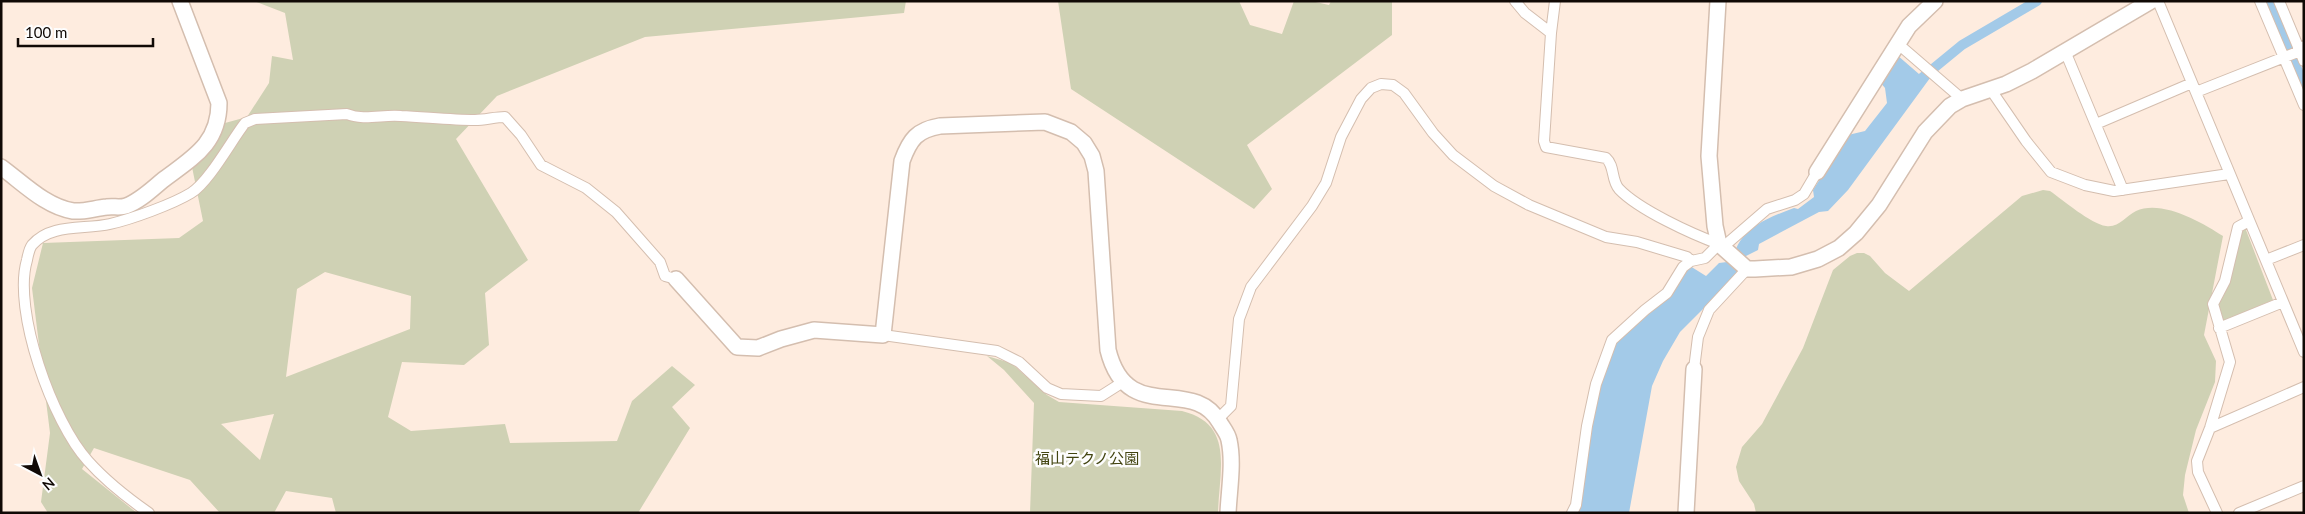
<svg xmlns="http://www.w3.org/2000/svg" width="2305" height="514" font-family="Lato,'Noto Sans JP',sans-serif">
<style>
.green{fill:#cfd1b4;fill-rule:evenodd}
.water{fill:#a3cae8}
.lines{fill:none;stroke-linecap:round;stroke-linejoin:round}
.canal{stroke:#a3cae8;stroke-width:10}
.street-casing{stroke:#d4beaf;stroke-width:12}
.secondary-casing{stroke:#d4beaf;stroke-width:18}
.street{stroke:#fff;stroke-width:10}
.secondary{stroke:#fff;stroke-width:15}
.labels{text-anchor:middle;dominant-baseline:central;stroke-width:5;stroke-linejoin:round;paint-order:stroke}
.park-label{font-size:15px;fill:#434511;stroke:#fdfdfd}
</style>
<rect width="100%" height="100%" fill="#feecdf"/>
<path class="green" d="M254 1H906L904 13 645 37 497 96 456 139 528 260 485 293 489 345 464 365 402 362 388 417 411 431 505 424 510 443 617 441 632 401 672 366 695 385 672 407 690 428 638 513H336L332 498 286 491 274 513H220L190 480 94 448 82 469 137 513H48L41 502 50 433 32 288 43 243 179 238 203 221 192 167 225 123 247 117 269 83 272 56 293 60 285 13ZM325 272 411 296 410 329 286 377 297 289ZM274 414 260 460 221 424Z
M1058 1H1239L1250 25 1282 34 1294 1H1311L1329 5 1331 1H1392V35L1247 145 1272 189 1254 209 1071 89Z
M2043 190 2050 191C2063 200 2091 224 2106 226 2119 228 2126 216 2136 211 2161 199 2202 222 2223 236L2204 335 2216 361 2215 382 2196 430 2185 475 2183 495 2189 513H1756L1754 504 1739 481 1736 467 1742 447 1762 424 1803 348 1833 270 1850 256 1857 253H1864L1870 256 1885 273 1909 291 2022 196Z
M2243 228 2246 230 2273 300 2223 321 2217 306Z
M987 356 1011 363 1047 395 1059 402 1182 411C1235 424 1219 470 1218 513H1030L1034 403 1004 370Z"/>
<path class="water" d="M1897 55 1919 74 1924 71 1930 78 1848 190 1828 211 1819 212 1759 244 1758 250 1742 258 1735 252C1743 227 1772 216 1794 208L1798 209 1814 197 1813 190 1848 135 1865 131 1887 103 1885 88 1880 82Z
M1727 262 1737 271 1735 277 1680 332 1663 361 1652 386 1629 513H1577L1600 381 1613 342 1684 270 1690 266 1706 276 1719 263Z"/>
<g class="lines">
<path class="canal" d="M2269 1 2304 86
M1923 77 1962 45 2037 1"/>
<defs>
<path id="street" d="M1515 1 1525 13 1551 33 1544 141 1546 147 1606 158C1615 166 1611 180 1619 189 1639 210 1692 234 1719 244L1705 258 1691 261 1683 267 1667 293 1645 310 1612 340 1596 384 1587 426 1576 505 1572 513
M2158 1 2304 352
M2260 1 2304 105
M2279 1 2304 61
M1551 33 1555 1
M1897 43 1962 99
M2065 51 2123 190
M1991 90 2026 141 2051 172 2085 185 2114 191 2229 174
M2196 92 2300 51
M2096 124 2192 83
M1723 247 1767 209 1795 200 1804 194 1817 172
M2266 260 2304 245
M2219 328 2283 302
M883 335 997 351 1019 362 1047 388 1061 394 1101 396 1123 382
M1694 369 1698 337 1709 310 1747 269
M1218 419 1231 406 1239 319 1251 287 1312 206 1326 183 1341 137 1361 99 1371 88 1381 84 1393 85 1404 93 1433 133 1453 155 1494 186 1529 205 1606 237 1637 242 1687 257 1691 261
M2210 428 2304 387
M149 513C129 499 104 479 88 461 53 423 12 310 27 260 28 255 29 249 32 245 51 223 84 230 110 224 132 219 173 204 191 193 209 182 231 141 245 123L255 119 347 114C364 121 384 114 401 116 425 117 450 120 475 120 485 120 495 117 505 117L521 135 541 165 586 188 616 212 660 262 665 276 676 279
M2217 513 2198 472 2197 461 2210 428 2230 362 2213 304 2225 281 2238 227 2249 221
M2239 513 2304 486"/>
<path id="secondary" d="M1718 1 1709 156 1715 226 1719 244 1747 269H1755L1791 267 1818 259 1839 248 1856 233 1879 205 1925 132 1950 106 1962 99 2006 84 2032 71 2151 1
M2300 51 2304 49
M1 167C23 183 46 207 73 211 85 212 95 208 107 207 113 206 120 208 126 206 140 201 152 189 163 180 192 158 219 144 219 103L180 1
M1817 172 1909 26 1935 1
M676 279 737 347 758 348 781 339 814 330 883 335 902 161C910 139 917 130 940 126L1045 122 1071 132 1084 143 1092 156 1096 171 1108 350C1127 427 1193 374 1220 423 1223 428 1228 434 1229 440 1234 463 1229 490 1228 513
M1686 513 1694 369"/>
</defs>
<use href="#street" class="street-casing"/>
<use href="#secondary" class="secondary-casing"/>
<use href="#street" class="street"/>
<use href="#secondary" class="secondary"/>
</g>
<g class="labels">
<g class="park-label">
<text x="1087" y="458">福山テクノ公園</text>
</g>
</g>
<rect width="2305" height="514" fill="none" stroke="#100905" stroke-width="5"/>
<g transform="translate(40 474) rotate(139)" stroke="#fdfdfd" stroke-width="4" paint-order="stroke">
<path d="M0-4L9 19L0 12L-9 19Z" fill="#100905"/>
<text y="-8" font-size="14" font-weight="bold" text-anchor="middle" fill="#100905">N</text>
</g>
<path d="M18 38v8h135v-8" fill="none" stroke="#100905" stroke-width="2.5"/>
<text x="25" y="38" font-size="15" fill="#100905" stroke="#fdfdfd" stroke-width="4" paint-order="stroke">100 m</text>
</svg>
